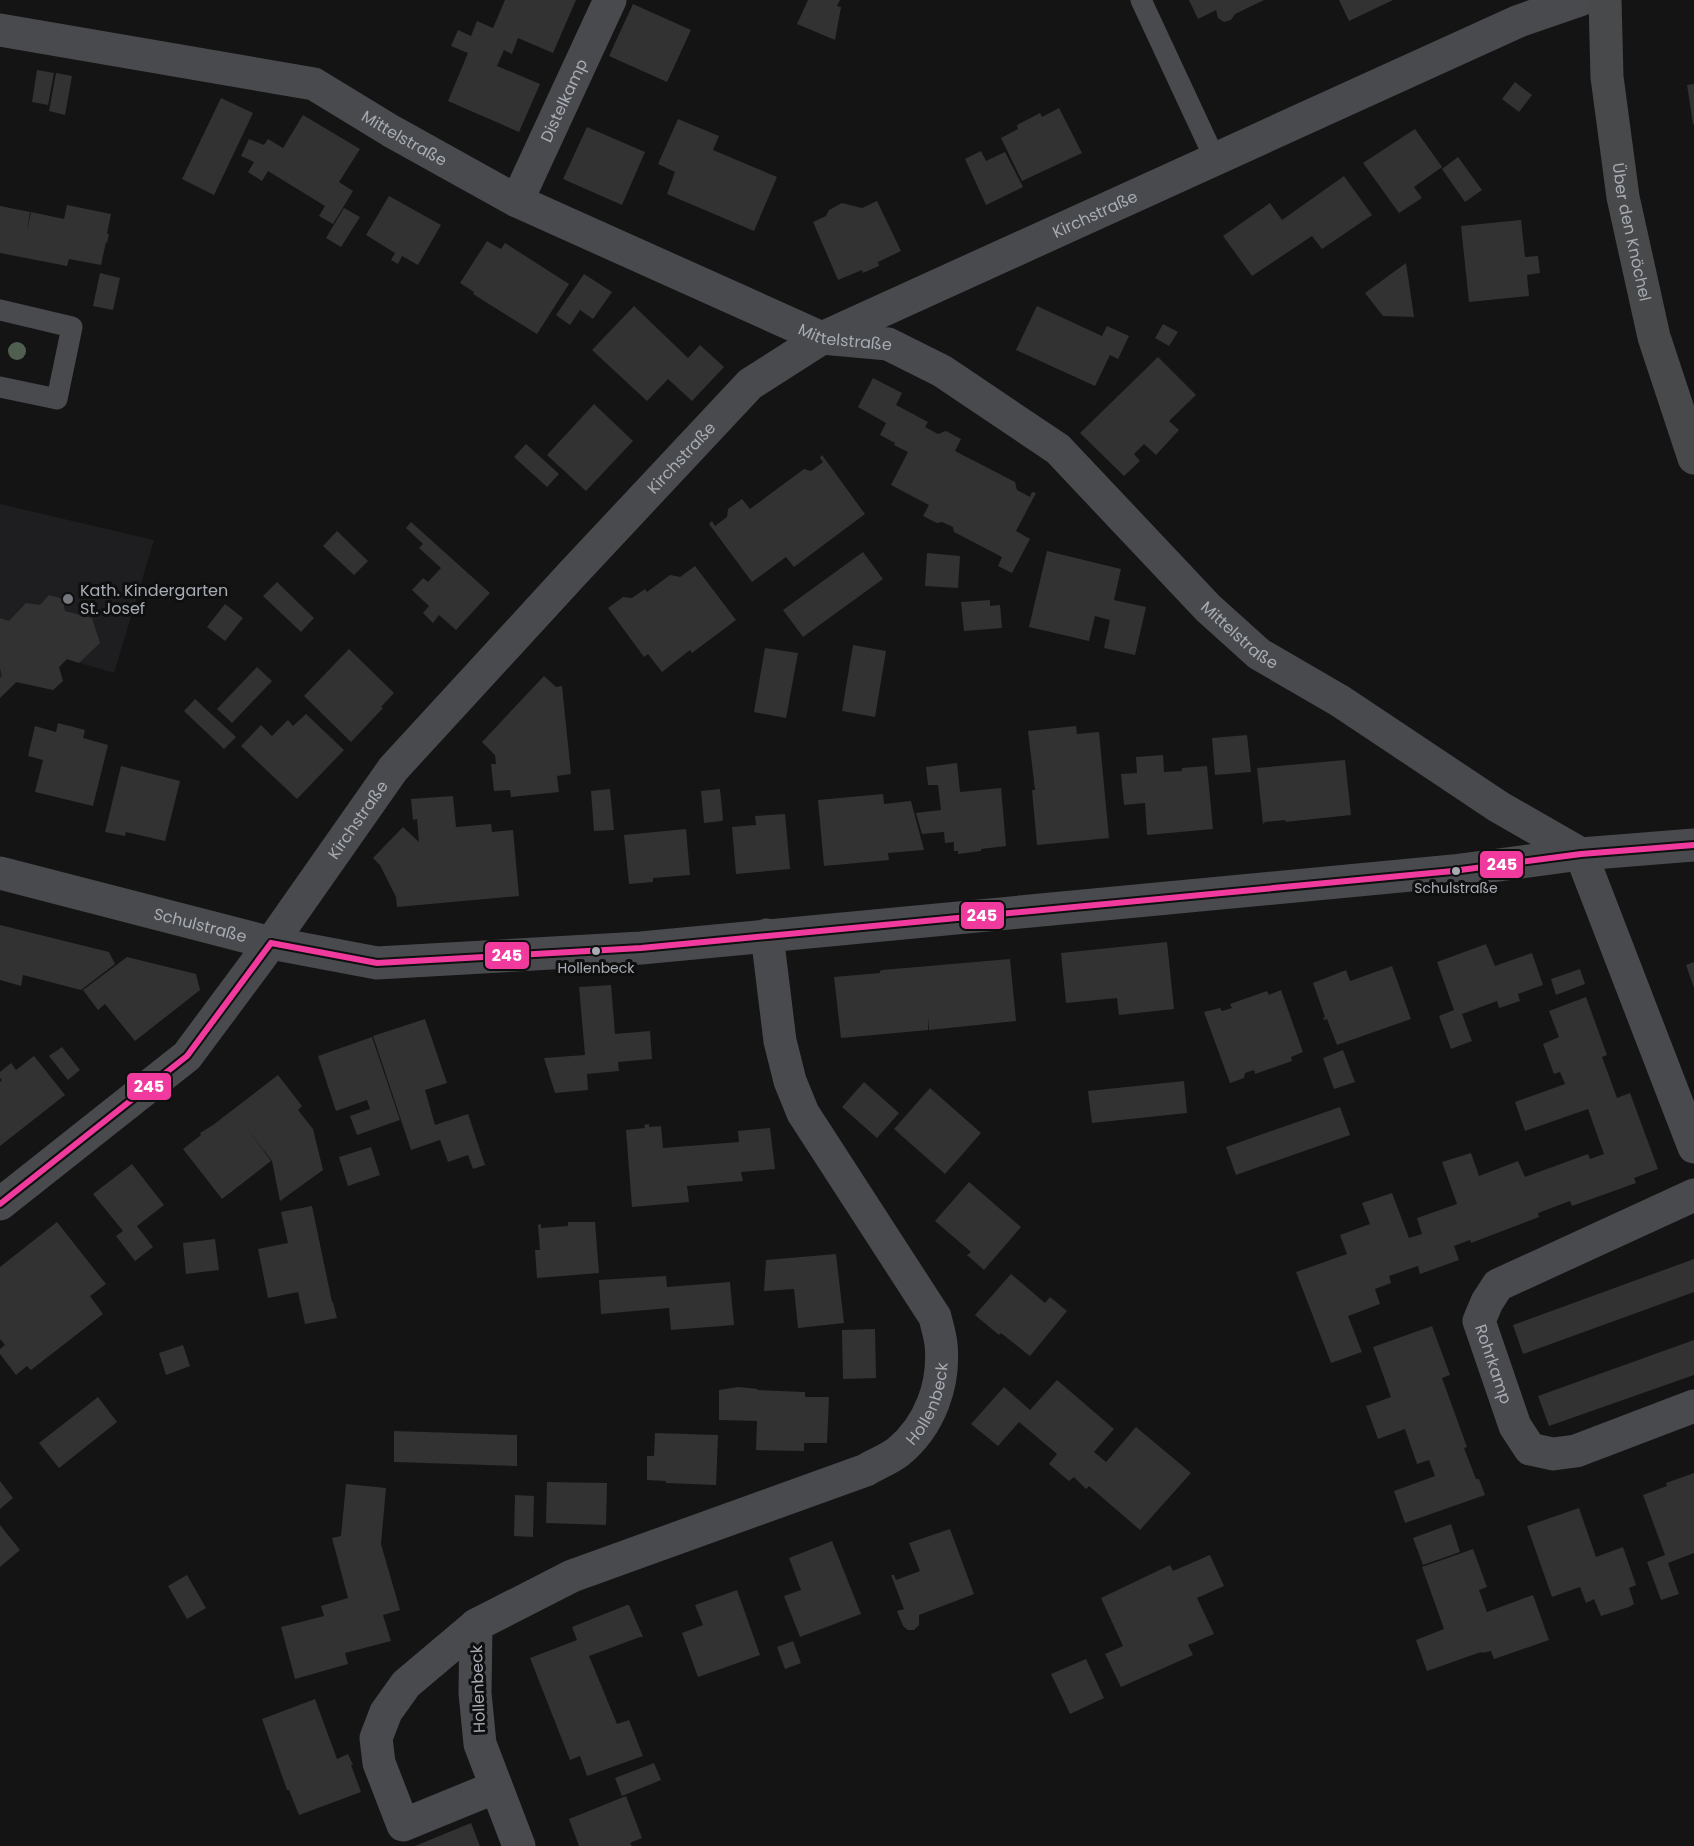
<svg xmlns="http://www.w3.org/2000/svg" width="1694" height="1846" font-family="Poppins,sans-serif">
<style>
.built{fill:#1e1e20}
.building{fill:#323233}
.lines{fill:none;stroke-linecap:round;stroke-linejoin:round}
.service{stroke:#494a4d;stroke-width:21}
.minor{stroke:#494a4d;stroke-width:33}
.secondary{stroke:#48494b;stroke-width:33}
.bus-1-casing{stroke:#0f0f10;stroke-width:10}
.bus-1{stroke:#f13a9d;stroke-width:6}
.tree{fill:#505f50}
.poi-dot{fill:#74777c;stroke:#0f0f10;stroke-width:2}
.bus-dot{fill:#a7acb4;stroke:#0f0f10;stroke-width:2}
.labels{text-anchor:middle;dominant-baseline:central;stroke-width:6;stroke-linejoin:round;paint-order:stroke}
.bus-label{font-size:14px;fill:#a7acb4;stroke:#0f0f10}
.street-label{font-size:16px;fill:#a7acb4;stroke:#0f0f10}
.poi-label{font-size:16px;fill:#a7acb4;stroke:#0f0f10;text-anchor:start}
.line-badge{stroke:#0f0f10;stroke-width:2}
.badge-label{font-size:16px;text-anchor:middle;font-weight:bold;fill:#fff}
</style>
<rect width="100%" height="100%" fill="#141415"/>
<path class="built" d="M0 504 154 540 114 673 67 659 59 667 17 682 0 698Z"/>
<path class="building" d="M505 0H576L553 53 518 38 512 54 504 50 497 66 540 84 519 132 448 101 468 53 451 46 458 30 471 36 477 21 493 28Z
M808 0H840L837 6 841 7 835 40 797 24Z
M1189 0H1264L1235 14 1231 20 1224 22 1218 18 1216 10 1198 19Z
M1339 0H1393L1349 21Z
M633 4 691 30 667 82 609 56Z
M37 70 54 73 48 105 32 102Z
M56 73 72 76 65 115 49 111Z
M1515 82 1532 95 1519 112 1502 99Z
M1694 84V124H1693L1687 85Z
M221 98 253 113 214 195 182 179Z
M1059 108 1082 153 1022 181 1001 138 1018 129 1017 125 1040 113 1042 117Z
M303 115 360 149 339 182 353 191 333 224 319 216 325 206 268 171 262 181 248 172 254 162 241 156 249 139 264 145 268 139 283 148Z
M678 119 719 136 713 150 777 177 754 231 667 194 675 172 658 164Z
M587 127 645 152 622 205 563 179Z
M1415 129 1442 167 1414 187 1422 198 1399 213 1363 163Z
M981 151 986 161 1005 152 1023 187 986 205 965 159Z
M1458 157 1482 190 1465 202 1442 169Z
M1344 176 1372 215 1322 249 1312 236 1252 276 1223 236 1270 203 1282 220Z
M389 196 441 225 418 265 402 256 398 264 391 260 395 253 366 235Z
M877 201 901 251 878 262 879 266 863 273 862 270 838 280 813 222 826 216 829 210 842 203 862 208Z
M67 205 111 214 107 234H109L107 243 106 242 101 265 69 259 67 266 0 253V206L30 212 27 232 31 212 64 219Z
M344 208 360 217 341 247 326 238Z
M1521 220 1525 257 1538 256 1540 273 1527 275 1529 296 1469 302 1461 226Z
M487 241 501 249 505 243 569 284 537 334 473 294 474 292 460 283Z
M1406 263 1414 317 1383 316 1365 293Z
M100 273 120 278 113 310 93 306Z
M584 274 612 292 593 319 580 310 570 325 556 315Z
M634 306 688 358 700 345 724 367 692 401 668 379 647 401 592 350Z
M1037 306 1102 336 1107 326 1129 336 1118 359 1110 355 1095 386 1016 350Z
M1163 324 1178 332 1169 346 1155 338Z
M1158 357 1196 395 1169 421 1179 430 1156 455 1144 444 1134 454 1140 461 1124 476 1080 433Z
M873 378 902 393 896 405 928 422 925 427 938 434 946 431 961 439 955 451 1015 482 1017 490 1030 497 1032 492 1036 493 1016 531 1030 539 1012 573 998 566 1002 557 954 532 953 527 942 522 937 523 923 516 929 505 891 485 908 452 894 445 895 443 880 435 886 423 858 407Z
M594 404 633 441 586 491 547 455Z
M526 444 559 474 547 487 514 457Z
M822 455 865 514 794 567 786 557 752 582 709 524 712 521 715 526 727 517 728 509 742 499 750 509 804 469 811 471 823 462 820 458Z
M411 522 490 593 456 630 439 615 433 623 423 613 429 606 412 590 423 578 428 582 441 568 419 548 423 544 406 528Z
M337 531 368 561 354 575 323 546Z
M1047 551 1121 569 1114 600 1146 607 1135 655 1104 648 1110 620 1095 616 1089 641 1029 627Z
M863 552 883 579 803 637 783 610Z
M927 553 960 556 958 588 925 586Z
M695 566 736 620 692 653 690 650 662 672 648 654 644 657 608 608 623 597 632 598 645 589 647 592 670 575 680 577Z
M277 582 314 618 301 632 263 596Z
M49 595 63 599 65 611 92 618 100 643 79 663 67 659 59 667 63 681 53 690 16 682 0 698V678L2 676 0 668V618L9 621 26 603 40 605Z
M990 600V606L1000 605 1002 628 964 631 961 602Z
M225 604 243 618 225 641 207 627Z
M853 645 886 651 875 717 842 711Z
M765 648 798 653 786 718 754 712Z
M349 649 394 693 381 707 383 708 351 742 304 696Z
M257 667 272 681 232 723 217 709Z
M544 676 556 687 562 686 571 774 557 776 559 792 511 797 510 790 494 791 491 764H496L495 755 482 742Z
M195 699 236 737 224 749 184 711Z
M306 714 344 750 297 799 241 746 261 725 272 736 288 720 293 726Z
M58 723 85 730 83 738 108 745 93 806 35 792 43 760 28 756 35 726 56 732Z
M1076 726 1077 734 1099 732 1109 838 1037 845 1032 790H1035L1028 731Z
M1247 735 1251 772 1215 775 1212 738Z
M1163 755 1164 772 1182 771V768L1207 766 1213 829 1147 835 1145 803 1124 805 1121 774 1137 773 1136 757Z
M1345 760 1351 815 1285 822 1286 820 1265 822 1263 824 1257 768Z
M957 763 960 792 1001 788 1006 846 981 849V851L958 854V851H954V842L945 843 944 832 922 834 916 813 941 810 938 785H928L926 767Z
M121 766 180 781 165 841 126 832 125 836 105 832Z
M610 789 614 830 594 831 591 791Z
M720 789 723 819 722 821 704 823 701 791Z
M883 794 884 804 911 801 924 850 888 853 889 860 824 866 818 800Z
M453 796 456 827 491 824 492 832 513 830 519 896 397 907 396 897 380 865 373 858 403 827 419 842 417 819 413 820 411 799Z
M785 814 790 869 736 874 732 827 756 825 755 816Z
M686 829 690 875 653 878V882L629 884 624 835Z
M0 925 109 952 115 964 81 990 23 975 21 986 0 980Z
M1167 942 1174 1009 1119 1015 1117 998 1066 1003 1061 953Z
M1486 944 1495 966 1532 953 1543 985 1518 994 1520 1001 1499 1008 1497 1001 1462 1014 1472 1041 1451 1049 1439 1016 1454 1010 1437 962Z
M127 957 196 974 200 990 135 1041 105 1004 98 1010 83 990Z
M1010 959 1016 1021 929 1030 928 1018V1030L841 1038 834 977 880 973V971L882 970Z
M1694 962V988L1686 965Z
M1392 966 1411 1019 1337 1045 1327 1019 1324 1020 1323 1018 1325 1017 1313 983 1346 970 1350 981Z
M1580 969 1585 984 1556 995 1551 979Z
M611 985 615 1034 650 1031 652 1059 618 1062 619 1071 587 1074 588 1090 555 1093 544 1058 585 1055 579 987Z
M1281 990 1303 1052 1291 1057 1292 1061 1255 1074 1254 1070 1245 1073 1244 1078 1230 1083 1204 1012 1220 1008 1222 1011 1232 1008 1230 1004 1267 991 1269 995Z
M1586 997 1607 1055 1602 1057 1617 1098 1630 1093 1658 1169 1634 1178 1636 1183 1572 1206 1570 1201 1538 1213 1539 1217 1471 1243 1470 1240 1454 1246 1459 1260 1420 1274 1418 1266 1389 1276 1391 1283 1375 1289 1380 1304 1348 1316 1362 1352 1331 1363 1296 1272 1347 1254 1340 1235 1370 1224 1362 1203 1392 1193 1409 1238 1422 1234 1417 1218 1457 1204 1442 1162 1471 1153 1479 1176 1518 1161 1525 1177 1588 1154 1590 1159 1604 1154 1588 1109 1525 1131 1515 1102 1565 1084 1560 1072 1554 1074 1543 1044 1559 1037 1549 1011Z
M425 1019 447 1083 425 1090 435 1125 468 1114 485 1165 473 1169 468 1155 448 1162 440 1140 411 1150 373 1036Z
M372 1037 400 1120 357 1135 350 1116 370 1109 367 1100 336 1111 318 1056Z
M62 1047 80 1070 68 1080 49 1056Z
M1343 1050 1355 1082 1334 1089 1323 1058Z
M34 1056 65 1095 0 1146V1082L2 1080 0 1078V1072L11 1063 16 1070Z
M278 1075 302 1106 298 1110 313 1129 323 1170 280 1201 272 1161 248 1130 271 1161 222 1199 183 1149 201 1135 200 1133 213 1125Z
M1184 1081 1187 1113 1092 1123 1088 1091Z
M864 1082 899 1113 877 1138 842 1107Z
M930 1088 981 1133 945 1174 894 1129Z
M1340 1107 1350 1135 1236 1175 1226 1147Z
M649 1124V1127L661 1126 663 1148 739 1142 738 1131 770 1128 775 1169 741 1172 743 1181 687 1186 689 1202 632 1207 626 1130 645 1128 644 1125Z
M371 1147 380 1175 348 1186 339 1157Z
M132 1164 164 1205 137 1226 153 1247 135 1261 116 1236 123 1231 93 1194Z
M969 1182 1021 1227 984 1270 967 1255 971 1252 935 1221Z
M312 1206 332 1302H333L337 1318 305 1324 298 1292 268 1298 258 1249 288 1243 281 1212Z
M57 1222 106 1284 90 1296 103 1314 31 1370 27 1366 16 1375 0 1354V1349L5 1345 0 1339V1267Z
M568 1222H595L599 1273 537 1278 535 1250H540L538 1225 541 1224V1228L568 1226Z
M215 1239 219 1270 186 1274 183 1243Z
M836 1254 844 1323 798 1328 794 1289 764 1291 766 1260Z
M1694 1259V1292L1523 1354 1513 1325Z
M1011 1274 1045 1303 1050 1297 1067 1311 1030 1356 1001 1333 999 1335 975 1315Z
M666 1276 667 1287 730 1282 734 1325 671 1330 669 1308 601 1314 599 1280Z
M1432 1326 1450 1375 1442 1378 1467 1447 1464 1448 1476 1479H1479L1485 1495 1405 1523 1394 1491 1435 1476 1429 1460 1417 1464 1405 1429 1378 1439 1366 1406 1391 1397 1373 1347Z
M875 1329 876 1378 843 1379 842 1330Z
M1694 1340V1375L1549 1426 1538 1396Z
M183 1345 190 1366 166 1375 159 1353Z
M1057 1380 1114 1429 1094 1452 1106 1462 1136 1427 1191 1473 1140 1530 1089 1486 1086 1489 1074 1477 1069 1481 1049 1464 1057 1454 1019 1422 998 1446 971 1424 1004 1387 1030 1410Z
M738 1387 758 1389 757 1390 805 1392V1397H829L827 1443H804V1451L756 1450 757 1421 719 1420V1390Z
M98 1397 117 1422 59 1468 39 1443Z
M394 1431 517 1435V1466L394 1462Z
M655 1433 718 1435 716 1485 666 1483V1481L647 1480V1456H654Z
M1694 1473V1553L1668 1563 1679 1594 1661 1600 1647 1562 1665 1555 1643 1495 1667 1486 1666 1483Z
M0 1481 13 1498 0 1509Z
M547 1482 607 1483 606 1525 546 1523Z
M346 1484 386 1488 381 1544 400 1610 383 1615 391 1641 345 1653 348 1664 295 1679 281 1627 324 1616 321 1606 348 1598 332 1538 341 1536Z
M515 1495 534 1496 533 1537 514 1536Z
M1579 1508 1596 1557 1623 1547 1636 1585 1629 1588 1634 1604 1629 1607 1601 1616 1594 1599 1586 1603 1580 1587 1552 1597 1527 1526Z
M1451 1524 1460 1552 1423 1565 1413 1538Z
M0 1525 20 1550 0 1567Z
M950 1529 974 1594 919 1615V1625L914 1630H908L903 1626 897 1611 904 1609 891 1575H894L896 1580 920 1571 909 1543Z
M832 1541 861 1614 800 1637 784 1596 801 1590 789 1558Z
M1473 1549 1487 1587 1479 1590 1487 1612 1533 1595 1549 1640 1494 1659 1491 1651 1482 1653 1481 1652 1427 1671 1416 1640 1444 1629 1422 1567Z
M1210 1555 1224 1586 1197 1598 1214 1634 1188 1645 1193 1655 1121 1687 1105 1654 1123 1646 1101 1598 1170 1565 1173 1571Z
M187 1575 206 1608 187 1619 168 1586Z
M737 1590 760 1655 698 1677 682 1633 703 1625 695 1605Z
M627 1605H629L643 1637H640L589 1656 617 1724 629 1720 643 1756 587 1776 580 1756 570 1760 530 1658 577 1640 572 1627Z
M793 1641 801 1663 785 1669 777 1647Z
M1086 1659 1104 1698 1070 1714 1051 1674Z
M315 1699 337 1759 348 1754 353 1765H351L361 1792 299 1815 289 1790H287L262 1719Z
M654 1763 661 1780 622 1796 615 1778Z
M626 1796 642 1838 630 1843 632 1846H579L569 1819Z
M471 1823 480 1846H415Z"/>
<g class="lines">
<path class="service" d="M1141 0 1215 159
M0 310 72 327 57 399 0 387"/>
<g class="minor">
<path id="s1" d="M0 30 314 84 391 131 517 201 822 338 888 344 942 371 1058 449 1208 608 1259 654 1340 701 1499 807 1581 854 1694 1147"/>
<path id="s2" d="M517 201 610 0"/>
<path id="s3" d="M0 873 271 943 377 963 641 948 1453 871 1581 854 1694 845"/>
<path id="s4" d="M1694 1195 1498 1285 1487 1302 1479 1321 1515 1426 1530 1449 1553 1454 1576 1451 1694 1406"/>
<path id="s5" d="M0 1204 187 1056 271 943 393 769 573 573 750 384 822 338 1519 21 1580 0"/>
<path d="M476 1625 406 1684 386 1712 376 1738 379 1763 403 1825 496 1787"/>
<path id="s6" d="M519 1846 480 1744 475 1693 476 1625 572 1576 866 1470C876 1464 889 1459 898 1452 930 1426 945 1384 941 1344 940 1335 937 1326 935 1317L803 1113 790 1081 780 1041 767 935"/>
</g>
<path class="secondary" id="s7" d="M1605 0 1607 77 1623 197 1654 337 1694 458"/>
<defs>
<path id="bus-1" d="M271 943 377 963 641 948 1453 871 1581 854 1694 845
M0 1204 187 1056 271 943"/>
</defs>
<use href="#bus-1" class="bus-1-casing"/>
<use href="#bus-1" class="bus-1"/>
</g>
<circle class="tree" cx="17" cy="351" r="9"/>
<circle class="poi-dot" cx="68" cy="599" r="6"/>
<g class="bus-dot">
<circle cx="1456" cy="871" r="5"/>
<circle cx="596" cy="951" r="5"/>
</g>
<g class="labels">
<g class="bus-label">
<text x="1456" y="888">Schulstraße</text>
<text x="596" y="968">Hollenbeck</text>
</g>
<g class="street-label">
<text stroke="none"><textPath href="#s2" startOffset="111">Distelkamp</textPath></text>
<text stroke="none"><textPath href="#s1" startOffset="424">Mittelstraße</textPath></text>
<text stroke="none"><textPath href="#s5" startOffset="1502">Kirchstraße</textPath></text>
<text stroke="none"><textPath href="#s7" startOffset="234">Über den Knöchel</textPath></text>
<text stroke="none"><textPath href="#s1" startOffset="910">Mittelstraße</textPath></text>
<text stroke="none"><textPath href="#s5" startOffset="1016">Kirchstraße</textPath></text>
<text stroke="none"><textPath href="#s1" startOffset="1414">Mittelstraße</textPath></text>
<text stroke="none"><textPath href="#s5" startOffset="530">Kirchstraße</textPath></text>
<text stroke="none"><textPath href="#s3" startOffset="207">Schulstraße</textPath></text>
<text stroke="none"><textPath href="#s4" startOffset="302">Rohrkamp</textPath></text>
<text stroke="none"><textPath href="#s6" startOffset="744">Hollenbeck</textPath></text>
<text transform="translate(478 1689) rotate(-92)">Hollenbeck</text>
</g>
<g class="poi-label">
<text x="80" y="590">Kath. Kindergarten<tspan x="80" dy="18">St. Josef</tspan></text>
</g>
</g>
<g class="line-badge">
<rect x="1479" y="850" width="45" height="29" rx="6" fill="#f13a9d"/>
<rect x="960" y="901" width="45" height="29" rx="6" fill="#f13a9d"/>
<rect x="484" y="941" width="46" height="29" rx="6" fill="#f13a9d"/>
<rect x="126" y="1072" width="46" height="29" rx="6" fill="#f13a9d"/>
</g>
<g class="badge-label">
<text x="1502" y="870">245</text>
<text x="982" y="921">245</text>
<text x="507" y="961">245</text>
<text x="149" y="1092">245</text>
</g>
</svg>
